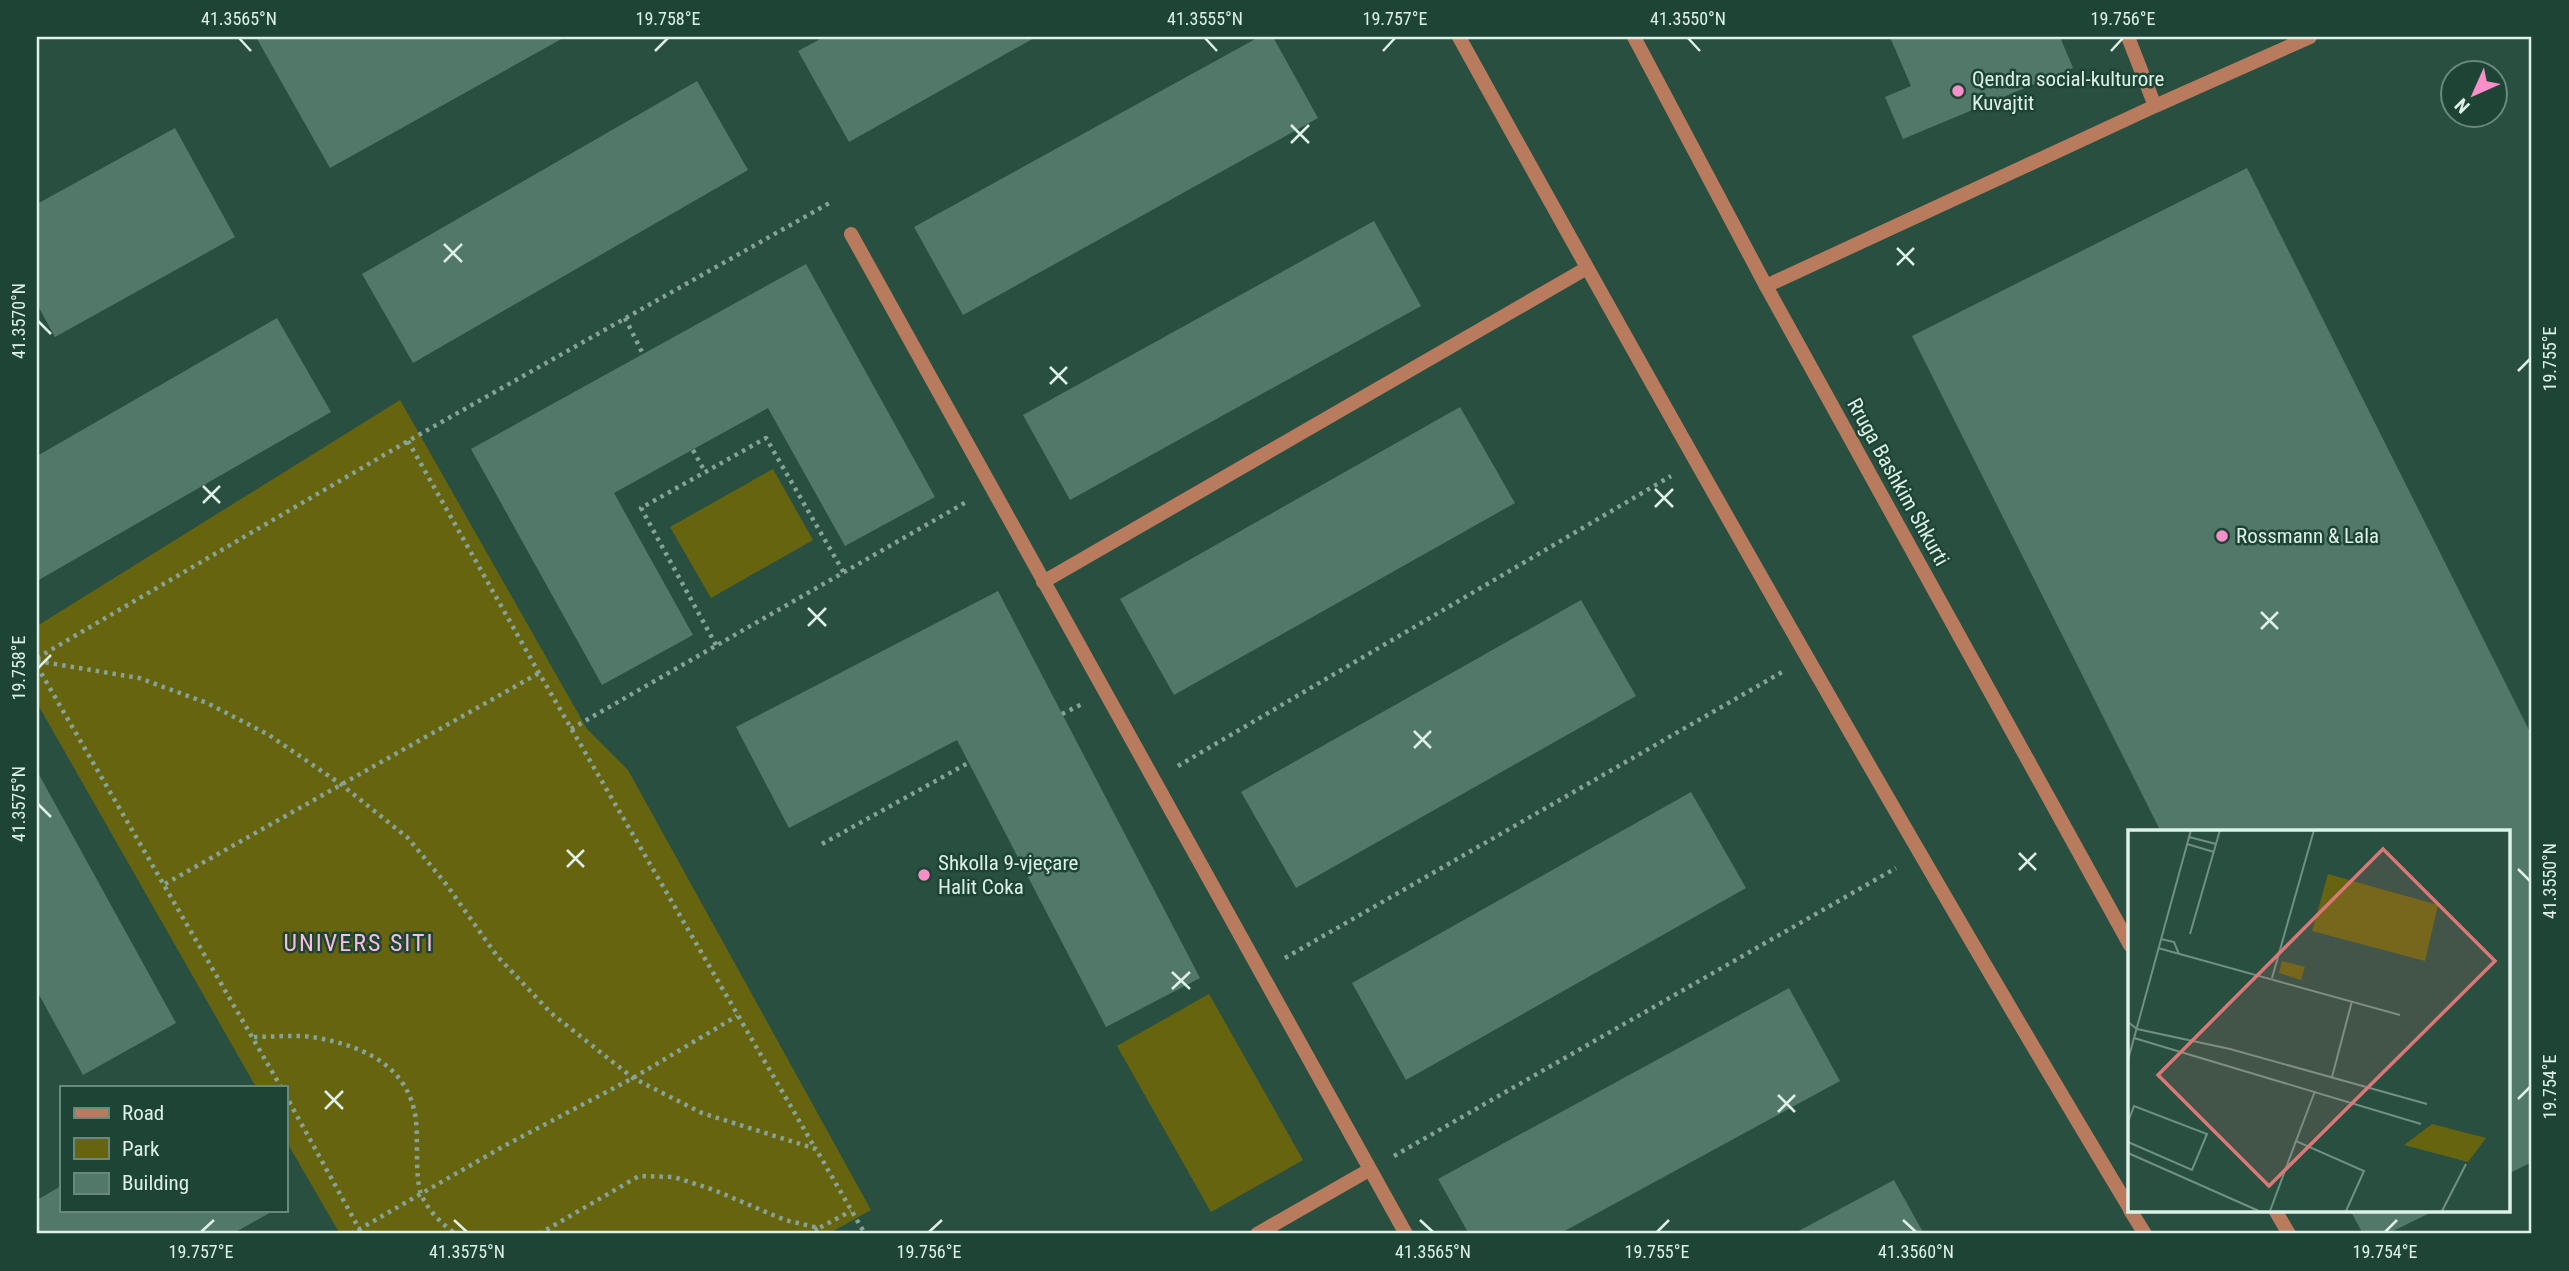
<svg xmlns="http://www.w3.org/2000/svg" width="2569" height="1271" font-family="'Roboto Condensed',sans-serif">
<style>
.green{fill:#67640f}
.building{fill:#527869}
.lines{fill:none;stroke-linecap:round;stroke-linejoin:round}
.path{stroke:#86a397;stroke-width:4.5;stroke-dasharray:3.5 5;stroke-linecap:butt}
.lane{stroke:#b97b5d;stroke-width:14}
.street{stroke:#b97b5d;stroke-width:14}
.ticks{fill:none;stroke:#ddf1e8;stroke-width:2.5}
.poi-dot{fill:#f98fc9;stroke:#1e4436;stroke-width:2.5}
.labels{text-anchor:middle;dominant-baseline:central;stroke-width:5;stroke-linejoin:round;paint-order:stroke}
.poi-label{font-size:21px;fill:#ddf1e8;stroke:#1e4436;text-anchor:start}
.street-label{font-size:21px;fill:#ddf1e8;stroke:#1e4436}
.quarter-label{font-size:24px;letter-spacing:2px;fill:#fabddc;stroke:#1e4436}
.inset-road{fill:none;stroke:#719084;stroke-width:2}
.view{fill:#d97875;fill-opacity:0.15;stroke:#d97875;stroke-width:3.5}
.inset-edge{fill:none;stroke:#ddf1e8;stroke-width:3.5}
.neatline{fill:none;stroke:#ddf1e8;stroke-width:2.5}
.ticks-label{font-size:18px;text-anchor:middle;fill:#ddf1e8}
</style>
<rect width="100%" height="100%" fill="#294f41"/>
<path class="green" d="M400 400 587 729 628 770 871 1210 828 1234H340L285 1139V1087H256L37 703V626Z
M773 469 813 540 711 598 670 527Z
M1209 994 1303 1160 1211 1212 1117 1046Z"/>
<path class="building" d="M256 37H565L330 168Z
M824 37H1036L849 142 798 51Z
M1259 37H1273L1318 118 963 315 914 227Z
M1890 37H2060L2073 68 1903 139 1885 97 1911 86Z
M697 81 748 170 413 363 362 274Z
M175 128 235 237 55 337 37 304V204Z
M2247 168 2532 736V1162L2508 1174V832H2161L1912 336Z
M1374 221 1421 306 1070 500 1023 415Z
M806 264 935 497 845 546 768 408 614 493 693 635 602 685 471 449Z
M277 318 331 412 37 581V456Z
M1460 407 1515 503 1174 695 1120 599Z
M998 591 1200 978 1106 1027 957 740 789 828 736 727Z
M1581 600 1636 696 1296 888 1241 792Z
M37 771 176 1023 83 1075 37 991Z
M1691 792 1746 888 1406 1080 1352 983Z
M1789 988 1840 1081 1559 1234H1469L1438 1179Z
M1894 1180 1924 1234H1793Z
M61 1186V1210H275L232 1234H37V1200Z
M2350 1210H2436L2387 1234H2363Z"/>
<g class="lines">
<path class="path" d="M625 318 643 354
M408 441 539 673 815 1148
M693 450 705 472
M716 645 641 508 766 438 844 573
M37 658 408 441 833 201
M37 661 139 678 207 703 269 735 342 785 408 838 446 884 497 956 551 1013 633 1078 702 1113 816 1149 865 1234
M37 666 281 1087
M1062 714 1082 704
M571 729 968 501
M1178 766 1671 476
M822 844 968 763
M165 884 539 673
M1285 958 1784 671
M254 1037C275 1037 298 1034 318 1038 366 1047 409 1067 416 1120 418 1140 415 1177 421 1194 428 1211 442 1224 456 1234
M285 1094 362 1234
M1394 1156 1896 868
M351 1234 504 1146 633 1078 737 1016
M539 1234 639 1176 674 1177 714 1190 785 1220 819 1228 851 1211
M807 1234 819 1228"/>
<path class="lane" d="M2128 37 2155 106 2310 37
M1766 286 2155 106"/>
<path class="street" d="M1459 37C1677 431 1898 823 2130 1209
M1634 37 1766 286 2130 945
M851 234 1406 1234
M1043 582 1587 268
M2130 1210 2145 1234
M2275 1210 2289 1234
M1257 1234 1369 1170"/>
</g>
<path class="ticks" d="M239 38 251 51M1205 38 1217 51M1688 38 1700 51M655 51 668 38M1383 51 1395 38M2111 51 2123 38M1291 125 1309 143M1291 143 1309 125M444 244 462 262M1897 248 1914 265M444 262 462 244M1897 265 1914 248M38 321 51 334M1050 367 1067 384M2518 371 2530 359M1050 384 1067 367M203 486 220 503M1655 489 1673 507M203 503 220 486M1655 507 1673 489M808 608 826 626M2261 612 2278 629M808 626 826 608M2261 629 2278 612M38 668 51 655M1414 731 1431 748M1414 748 1431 731M38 804 51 817M567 850 584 867M2019 853 2036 870M567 867 584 850M2518 869 2530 881M2019 870 2036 853M1172 972 1190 989M1172 989 1190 972M325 1091 343 1109M1778 1095 1795 1112M2518 1099 2530 1087M325 1109 343 1091M1778 1112 1795 1095M454 1220 467 1232M1420 1220 1433 1232M1903 1220 1916 1232M201 1232 214 1220M929 1232 942 1220M1657 1232 1669 1220M2385 1232 2397 1220"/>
<g class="poi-dot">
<circle cx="1958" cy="91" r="7"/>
<circle cx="2222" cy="536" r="7"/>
<circle cx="924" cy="875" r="7"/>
</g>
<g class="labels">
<g class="poi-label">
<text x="1972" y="79">Qendra social-kulturore<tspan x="1972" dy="24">Kuvajtit</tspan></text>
<text x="2236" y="536">Rossmann &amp; Lala</text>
<text x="938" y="863">Shkolla 9-vjeçare<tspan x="938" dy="24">Halit Coka</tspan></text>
</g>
<g class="street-label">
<text transform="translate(1898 482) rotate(61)">Rruga Bashkim Shkurti</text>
</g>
<g class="quarter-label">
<text x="359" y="943">UNIVERS SITI</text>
</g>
</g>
<g transform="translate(2128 830)">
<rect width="382" height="382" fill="#294f41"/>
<path d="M200 44 310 75 297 131 184 101ZM154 131 177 137 173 150 151 143ZM304 294 358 308 340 332 276 315Z" fill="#67640f"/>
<path class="inset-road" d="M61 7 88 14M59 14 86 22M62 104 92 0M33 109 46 112 51 124M30 118 272 185M144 148 186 0M0 192 9 199 102 219 299 274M6 208 293 294M0 230 63 0M204 247 224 171M0 292 6 276 79 304 64 340 0 312M168 311 187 261M0 323 131 381M142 381 168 311 236 341 218 381M314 381 338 334"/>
<path class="view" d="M255 19 367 131 141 356 30 245Z"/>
<rect width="382" height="382" class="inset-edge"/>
</g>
<rect width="2569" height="1271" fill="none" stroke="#1e4436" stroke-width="77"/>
<rect x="60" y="1086" width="228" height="126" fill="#1e4436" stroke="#6a897d" stroke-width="2"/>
<rect x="74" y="1108" width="35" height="10" fill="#b97b5d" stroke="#6a897d" stroke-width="2"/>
<text x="122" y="1120" font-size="21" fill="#ddf1e8">Road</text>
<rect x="74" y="1138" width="35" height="21" fill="#67640f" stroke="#6a897d" stroke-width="2"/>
<text x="122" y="1156" font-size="21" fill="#ddf1e8">Park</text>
<rect x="74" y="1173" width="35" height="21" fill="#527869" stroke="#6a897d" stroke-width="2"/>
<text x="122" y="1190" font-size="21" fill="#ddf1e8">Building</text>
<g transform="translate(2474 94) rotate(225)"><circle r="33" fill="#1e4436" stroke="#6a897d" stroke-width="2"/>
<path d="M0-5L12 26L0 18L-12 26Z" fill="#f98fc9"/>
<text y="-10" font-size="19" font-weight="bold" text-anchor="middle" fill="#ddf1e8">N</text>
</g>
<rect x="38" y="38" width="2492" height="1194" class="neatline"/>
<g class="ticks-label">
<text x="239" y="25">41.3565°N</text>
<text x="668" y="25">19.758°E</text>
<text x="1205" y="25">41.3555°N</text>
<text x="1395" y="25">19.757°E</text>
<text x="1688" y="25">41.3550°N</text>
<text x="2123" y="25">19.756°E</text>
<text transform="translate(19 321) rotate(-90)" y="6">41.3570°N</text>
<text transform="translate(2550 359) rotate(-90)" y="6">19.755°E</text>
<text transform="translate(19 668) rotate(-90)" y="6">19.758°E</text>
<text transform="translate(19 804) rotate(-90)" y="6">41.3575°N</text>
<text transform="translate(2550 881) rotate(-90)" y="6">41.3550°N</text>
<text transform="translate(2550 1087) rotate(-90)" y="6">19.754°E</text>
<text x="201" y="1258">19.757°E</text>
<text x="467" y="1258">41.3575°N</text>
<text x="929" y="1258">19.756°E</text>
<text x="1433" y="1258">41.3565°N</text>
<text x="1657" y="1258">19.755°E</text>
<text x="1916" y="1258">41.3560°N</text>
<text x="2385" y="1258">19.754°E</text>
</g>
</svg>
